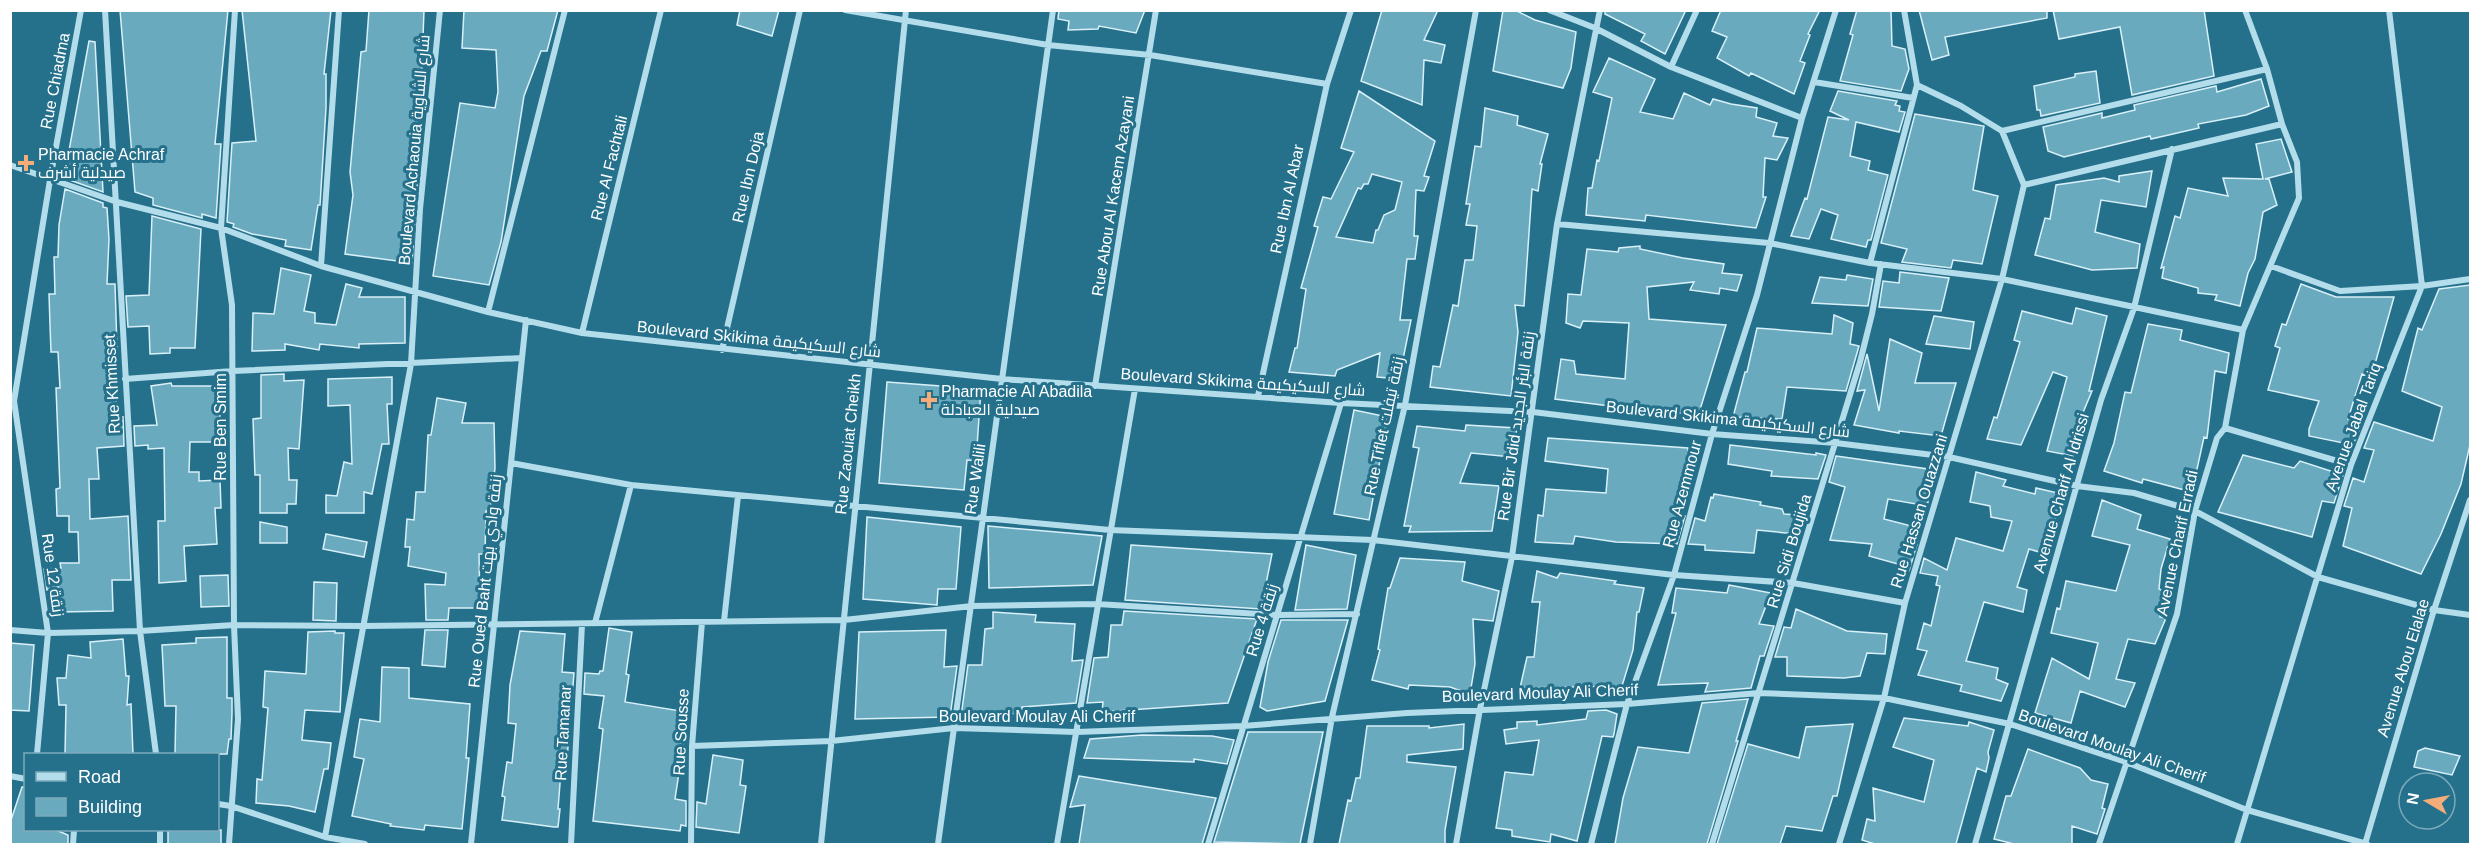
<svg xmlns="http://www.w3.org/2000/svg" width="2481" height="855" font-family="Helvetica,Cairo,sans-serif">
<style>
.building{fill:#6aaabf;stroke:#d9f0f8;stroke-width:1.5;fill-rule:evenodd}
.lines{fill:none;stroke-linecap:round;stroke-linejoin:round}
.street{stroke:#b4ddeb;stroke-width:6}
.poi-dot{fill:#f4ac79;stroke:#25718c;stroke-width:2}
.labels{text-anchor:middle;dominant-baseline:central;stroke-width:6;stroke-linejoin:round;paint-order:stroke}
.street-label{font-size:16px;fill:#fff;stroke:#25718c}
.poi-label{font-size:16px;fill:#fff;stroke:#25718c;text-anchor:start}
</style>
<rect width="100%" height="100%" fill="#25718c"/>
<path class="building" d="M120 10H228L215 144H221L216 218 202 214V218L153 205V198L135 192Z
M242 10H331L324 74H326V108L320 205H318L311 250 285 246 286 240 252 234 233 227 234 224 227 222 232 143 256 141Z
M369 10H424L418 171 412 263 345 254 353 195 350 172 361 52 366 51Z
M464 10H558L547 51H541L524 96 501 242 489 285 433 276 460 103 495 108 498 92 496 50 462 48Z
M740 10H779L772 36 737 25Z
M1059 10H1145L1136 33 1099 26 1098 29 1068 30 1069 21 1058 19Z
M1382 10H1438L1424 40 1445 45 1441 63 1424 60 1422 105 1361 81Z
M1503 10H1515L1535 20 1576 32 1571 68 1563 88 1493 71Z
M1605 10H1686L1665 54 1641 41 1645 34 1605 14Z
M1721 10H1820L1808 34 1810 35 1800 61 1805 63 1794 94 1751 73 1749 76 1717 58 1727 37 1712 31Z
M1857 10H1891L1892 46 1905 49 1909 69 1901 91 1840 81 1853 35 1850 34Z
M1919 10H2047V18L1945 37 1949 55 1932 60Z
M2053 10H2204L2214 76 2132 95 2120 27 2059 39Z
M89 41 95 42 103 192 64 178Z
M1609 58 1655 79 1640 112 1673 119 1684 93 1710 105 1713 99 1731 104 1757 108 1756 117 1777 123 1773 136 1788 138 1777 160 1765 158 1763 197H1766L1756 228 1646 215 1645 221 1586 215 1588 188H1592L1597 160 1599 161 1612 98 1593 92Z
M2096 71 2100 103 2041 116 2040 110H2037L2034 86 2075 77V74Z
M2261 79 2269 106 2246 115 2198 124 2199 128 2151 139 2150 136 2064 157 2048 151 2043 127 2102 113V118L2135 110 2134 105 2216 86 2217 92Z
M1359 91 1435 141 1424 176 1429 177 1424 191 1416 190 1414 236H1418L1415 259H1407L1400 320H1411L1399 379 1377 377 1380 353 1337 370 1335 376 1289 372 1295 348H1297L1306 289 1301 288 1318 227 1314 226 1323 197 1331 199 1354 152 1341 148ZM1372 174 1402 182 1395 210 1384 215 1378 230H1376L1373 243 1336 237 1358 188 1361 189 1364 184H1368Z
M1838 91 1897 101 1895 105 1900 106 1899 111 1905 112 1899 132 1856 122 1850 156 1870 161 1868 170 1888 175 1871 240H1868L1866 247 1831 239 1838 215 1821 209 1809 239 1791 236 1805 198 1807 199 1828 117 1849 120 1830 111Z
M1485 108 1518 116 1517 125 1548 134 1540 164H1542L1538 191 1532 189 1524 306 1515 305 1518 332 1511 396 1430 387 1433 366 1440 367 1453 305 1458 306 1465 260H1473L1477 226 1466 225 1470 204H1466L1475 146 1481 147Z
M1915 114 1984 126 1973 190 1998 196 1982 264 1953 260 1951 268 1902 262 1907 249 1881 243Z
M2281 139 2292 172 2265 179H2269L2277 205 2263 212 2255 259 2248 273 2240 306 2215 300 2217 295 2198 293V288L2162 278 2164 267 2161 268 2175 216 2180 218 2188 188 2228 196 2223 178 2263 179 2256 144Z
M2152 171 2146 207 2101 200 2095 232 2140 244 2137 268 2092 270 2035 255 2045 218 2050 219 2056 185 2104 178 2119 182V176Z
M65 189 103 203V207L107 208 109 239 107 284H115L117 349 113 350 117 418 123 417 124 446 97 448 99 479H89L90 519 128 516 131 580H112L113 611 59 612 58 587 47 590 44 569 61 568 60 563H79L78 532H69V516H57L56 489 60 488 56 388H60L58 352H51L50 325 49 294H55L54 257H58L59 225Z
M152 216 201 229 195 348H170V353L150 354 149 326 128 327 126 296 149 295Z
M1640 246V249L1683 258 1724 264 1722 273 1742 275 1737 291 1720 288 1719 294 1690 290 1694 282 1647 287 1649 319 1726 325 1699 413H1660V409L1610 406 1555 399 1561 359 1574 361 1576 374 1625 379 1629 323 1583 321 1580 328 1566 323 1568 294 1581 295 1587 249 1618 252 1619 248Z
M281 268 311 275 304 311 315 313V323L336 325 346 284 362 288 359 297H405V343L359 344V348L320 344 319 350 285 344V350L252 351 253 313 274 314Z
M1900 272 1949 278 1941 311 1879 307 1883 281 1899 283Z
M1847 275 1873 279 1868 306 1812 303 1820 277 1846 280Z
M2301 284 2336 297H2394L2371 378 2362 374 2348 419 2359 417 2364 418 2353 445 2309 436V429L2319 401 2268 390 2280 348 2275 346 2282 324 2286 325Z
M2470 285V445L2461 484 2441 534 2421 574 2343 546 2352 508 2344 506 2353 478 2364 482 2374 450 2364 448 2374 422 2433 441 2442 407 2402 391 2418 328 2422 330 2439 289Z
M2076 308 2107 316 2089 391H2092L2077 427 2082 428 2073 456 2047 451 2067 377 2053 372 2021 445 1987 439 1994 417 1997 418 2020 342 2014 340 2022 311 2072 324Z
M1834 315 1853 323 1850 344 1859 346 1846 391 1787 387 1782 419 1733 417 1745 372H1747L1757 328 1832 334Z
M1934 316 1974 322 1970 349 1926 344Z
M2148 324 2182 330 2180 340 2229 353 2226 373 2215 371 2207 438 2204 437 2192 492 2143 479 2142 483 2104 471 2114 443 2125 392 2131 393Z
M1890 339 1922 353 1915 383H1956L1941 436 1899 431V433L1854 425 1865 390 1857 391 1867 354 1879 411Z
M284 374V381L304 380 299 449 288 448 289 480H297L296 504H287V513H260V475H255L253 419 261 418V375Z
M392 377V404H387L389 444H382L372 494 364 492V513H326V495L337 496 344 462 352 464 350 405 328 406V379Z
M887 382 981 389 976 461 967 460 964 490 879 483Z
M171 383 172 386H220V442H190L189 472H199V481L220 480 221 508H215L217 544 184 546 186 581 159 583 158 521H165L164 448 148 449V445L135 446 134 426 157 425 151 386Z
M437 398 466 403 462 423H494L495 468 490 512 486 511 485 554H479L480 608H449L448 620H426L425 584 445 585 446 573 408 566 410 547H405L407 519 414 520 416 492H425L428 435H431Z
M1354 410 1388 417 1369 520 1334 514Z
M1466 425 1517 428 1512 457 1471 453 1460 483 1499 486 1492 531 1409 532 1411 526H1404L1419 448 1413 447 1417 426 1465 431Z
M1548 438 1688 448 1686 486 1679 514 1685 516 1677 544 1616 542 1575 536 1573 544 1535 542 1538 515 1543 516 1546 489 1606 493 1608 469 1545 461Z
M1730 445 1816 455V453L1826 455 1818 479 1771 476 1772 471 1728 464Z
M2243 455 2294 468 2300 461 2343 475 2334 503 2322 501 2312 537 2218 512Z
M1836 456 1935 470 1927 506 1888 499 1884 519 1919 528 1917 544 1909 571 1897 569 1898 564 1869 556 1872 544 1830 540 1845 487 1829 482Z
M1976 472 2006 480 2003 486 2035 494 2036 488 2062 494 2046 554 2029 549 2017 587 2027 590 2023 612 1984 602 1966 661 1998 668 1996 679 2008 684 2001 701 1960 691 1962 685 1918 675 1927 651 1917 649 1924 623 1931 626 1940 586 1936 585 1938 576 1920 573 1924 558 1947 570 1956 538 2003 551 2012 521 1991 517 1990 506 1970 502Z
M1714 494 1761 502 1760 505 1782 509 1784 514 1798 515 1796 534 1757 530 1754 553 1705 550V545L1688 544 1695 518 1705 521 1711 497 1713 498Z
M2102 500 2141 515 2137 529 2170 539 2161 569 2159 589 2164 591 2160 617 2166 618 2155 644 2128 639 2116 679 2135 683 2125 707 2080 691 2071 723 2035 713 2052 658 2089 679 2098 643 2051 633 2057 608 2060 609 2066 581 2116 591 2130 545 2092 536Z
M867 517 961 527 956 589H938L937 605 863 599Z
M260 522 287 527V543H260Z
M988 526 1102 536 1093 585 989 588Z
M326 534 367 542 364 557 323 549Z
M1131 545 1272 554 1261 609 1125 600Z
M1306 545 1356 555 1347 609 1295 610Z
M1400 558 1465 562 1462 581 1499 591 1493 621 1473 619 1475 664 1470 694 1450 687 1409 685 1408 689 1372 680 1380 650 1378 649 1388 588H1390Z
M1537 571 1557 578 1560 573 1616 581 1614 584 1644 588 1639 612H1637L1633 650 1622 686 1520 688 1527 657H1534L1540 602H1532Z
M228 575 229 606 201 607 200 576Z
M314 582 337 583 336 621 313 620Z
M1729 585 1771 593 1759 624 1774 626 1764 656H1760L1751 688 1705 692 1708 683 1658 685 1676 613H1672L1676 588 1727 593Z
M1796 609 1847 631 1887 634 1885 654 1867 653 1860 676 1844 678 1787 676V657H1775L1784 627 1791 628Z
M1124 611 1257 619 1228 703 1102 712 1103 702 1087 703 1094 658 1108 657 1111 625H1122Z
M993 612 1036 615 1035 622 1075 624 1072 661 1083 660 1076 703 1022 707V713L961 717 968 665H982L985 629 993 628Z
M1281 620H1348L1325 701 1267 711 1260 707 1268 662Z
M609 628 632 632 626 674 629 675 625 702 681 711 677 739 684 740 675 799 686 801V826L681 825 680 831 593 821 603 729 599 728 604 696 584 694 585 673 599 674 600 671H603Z
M425 630H448L445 667 422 665Z
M946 630 944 667 957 666 950 717 855 719 859 632Z
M335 631V633H344L340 712 305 710 302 740 331 743 328 769H324L315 812 289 806 256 803 257 779 262 780 268 708 263 707 265 671 306 674 308 632Z
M520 631 565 634 562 672 574 673 567 759 562 758 558 809H560L558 827H554L502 820 505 797 502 796 507 762 512 763 516 724 508 723 510 685Z
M227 637V698H232V713L231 739H229L227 754H175L176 706H165L162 645 196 643V638Z
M123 639 126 676H129L127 705 131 704 133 754H65L66 705H59L57 678H66L68 655 91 658 90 642Z
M10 643 34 645 29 711 10 710Z
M382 667 409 668V698L470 704 466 758H469L462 829 425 825 424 830 390 826 391 824 352 816 364 759 354 757 360 719 380 722Z
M1748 699 1736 741H1738L1707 844H1615L1623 798 1638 747 1689 753 1702 703Z
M1606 710 1617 714 1614 734 1613 737 1602 736 1577 841 1551 834 1550 842 1512 836V830L1496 828 1505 772 1533 775 1539 740 1506 744 1504 730 1517 728V722L1537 721V725L1586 719 1588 711Z
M1904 718 1968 726 1969 722 1994 730 1988 752 1989 758 1986 772 1977 768 1956 844H1875L1862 840 1867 819 1875 821 1873 788 1924 802 1934 760 1893 747Z
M1464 724 1463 749 1407 755V762L1456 767 1445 830V844H1339L1348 800 1351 801 1356 778H1360L1367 726H1429V728Z
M1853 724 1837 796H1833L1822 831 1786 826 1780 844H1717L1748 744 1799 758 1806 727Z
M1248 732H1323L1300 844 1214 842Z
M1142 735 1212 736 1234 740 1227 764 1194 759V762L1084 758 1090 739Z
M2425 748 2460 756 2452 775 2414 767 2418 751Z
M2028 749 2080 768 2091 780 2108 784 2102 808 2105 809 2097 834 2072 826V844H2014L1994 839 2006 796H2011Z
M713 755 743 760 740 785 746 786 739 833 696 827 697 802 706 804Z
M1079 776 1216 798 1202 844H1079L1085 805 1070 807Z
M22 787H26V830H56L68 835V844H10V823Z
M168 830H221V844H168Z"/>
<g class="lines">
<path class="street" d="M105 10 140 631 156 754
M845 10 1048 45 1150 55 1327 84
M1549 10 1595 28 1671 67 1802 118
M1671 67 1697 10
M1814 82 1913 98
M1917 85 1961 106 2002 131 2024 185
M2002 131 2267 69
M10 165 117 202 221 228 321 266 488 312 582 333 1002 379 1341 403 1533 412 1712 434 1836 443 1949 457 2077 486 2134 493 2195 511 2318 577 2434 610 2470 615
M2024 185 2282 124
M1557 224 1769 243 1870 263 2002 279 2243 330
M1870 263 1917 85 1904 10
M321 266 339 10
M2271 266 2340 291 2422 286 2470 279
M488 312 565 10
M582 333 661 10
M722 350 800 10
M125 379 233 371 522 358
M1095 386 1156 10
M1258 396 1327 84 1351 10
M10 400 14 401 50 180 81 10
M14 401 48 633 37 754
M2225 428 2351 465
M511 463 631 485 1110 530 1373 540 1674 575 1793 583 1905 603
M724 621 738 496
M595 623 631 485
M10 630 48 633 140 631 234 625 364 626 844 620 972 606 1097 604 1277 615 1357 614
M692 746 831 741 954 728 1076 732 1243 726 1407 713 1627 704 1759 693 1884 698 2010 724 2126 762 2247 810 2367 844
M10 776 26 779
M218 804 231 806 325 837 365 844
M325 837 411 364 420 209 440 10
M73 844 74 830
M160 844V830
M229 844 238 719 234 625 232 305 221 228 235 10
M471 844 526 320
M571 844 582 624
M691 844 692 746 702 622
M821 844 906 10
M938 844 1053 10
M1057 844 1135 389
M1208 844 1341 403
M1310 844 1332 717 1405 405 1476 10
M1456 844 1480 709 1512 557 1557 224 1600 10
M1591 844 1627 704 1674 575 1712 434 1757 295 1802 118 1836 10
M1712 844 1860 362 1872 314 1881 264
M1839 844 1884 698 1905 603 2002 279 2024 185
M1975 844 2101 400 2134 308 2172 149
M2099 844 2177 614 2195 511 2217 438 2225 428 2243 330 2299 198 2297 162 2282 124 2267 69 2245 10
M2237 844 2351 465 2422 286 2389 10
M2365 844 2434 610 2470 500"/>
</g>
<g class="poi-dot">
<path d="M23 154h6v6h6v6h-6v6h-6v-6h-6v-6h6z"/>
<path d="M926 391h6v6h6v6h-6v6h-6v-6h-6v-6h6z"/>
</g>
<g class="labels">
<g class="street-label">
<text transform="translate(55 81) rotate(-79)">Rue Chiadma</text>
<text transform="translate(414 150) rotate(-85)">Boulevard Achaouia شارع الشاوية</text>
<text transform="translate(609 168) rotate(-76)">Rue Al Fachtali</text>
<text transform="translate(748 177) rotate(-77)">Rue Ibn Doja</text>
<text transform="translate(1113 196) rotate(-81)">Rue Abou Al Kacem Azayani</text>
<text transform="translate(1287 199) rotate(-78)">Rue Ibn Al Abar</text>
<text transform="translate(759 339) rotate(6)">Boulevard Skikima شارع السكيكيمة</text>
<text transform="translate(1243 382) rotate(4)">Boulevard Skikima شارع السكيكيمة</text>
<text transform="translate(112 384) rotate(-93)">Rue Khmisset</text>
<text transform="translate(1728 419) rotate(6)">Boulevard Skikima شارع السكيكيمة</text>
<text transform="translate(1384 426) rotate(-78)">Rue Tiflet زنقة تيفلت</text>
<text transform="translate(1516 426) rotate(-82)">Rue Bir Jdid زنقة البئر الجديد</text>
<text transform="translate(220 427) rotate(-90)">Rue Ben Smim</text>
<text transform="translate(2353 427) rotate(-70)">Avenue Jabal Tariq</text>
<text transform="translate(848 444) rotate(-84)">Rue Zaouiat Cheikh</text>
<text transform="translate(975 479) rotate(-82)">Rue Walili</text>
<text transform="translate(2061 493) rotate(-74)">Avenue Charif Al Idrissi</text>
<text transform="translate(1682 494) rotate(-75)">Rue Azemmour</text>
<text transform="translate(1919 511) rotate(-73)">Rue Hassan Ouazzani</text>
<text transform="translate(2177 543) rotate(-78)">Avenue Charif Erradi</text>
<text transform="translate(1789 551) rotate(-73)">Rue Sidi Boujida</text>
<text transform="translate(53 575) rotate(82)">Rue 12 زنقة</text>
<text transform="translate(485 581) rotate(-84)">Rue Oued Baht زنقة وادي بهت</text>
<text transform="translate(1262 620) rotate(-73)">Rue 4 زنقة</text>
<text transform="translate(2403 668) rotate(-73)">Avenue Abou Elalae</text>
<text transform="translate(1540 693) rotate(-2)">Boulevard Moulay Ali Cherif</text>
<text x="1037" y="716">Boulevard Moulay Ali Cherif</text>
<text transform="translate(681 732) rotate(-87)">Rue Sousse</text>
<text transform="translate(563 733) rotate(-87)">Rue Tamanar</text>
<text transform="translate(2112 746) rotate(19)">Boulevard Moulay Ali Cherif</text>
</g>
<g class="poi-label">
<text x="38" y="154">Pharmacie Achraf<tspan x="38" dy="18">صيدلية أشرف</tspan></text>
<text x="941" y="391">Pharmacie Al Abadila<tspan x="941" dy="18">صيدلية العبادلة</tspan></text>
</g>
</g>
<rect width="2481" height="855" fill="none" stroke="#ffffff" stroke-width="24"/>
<rect x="24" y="753" width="195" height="78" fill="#25718c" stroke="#7caaba" stroke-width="1.5"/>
<rect x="36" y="772" width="30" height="9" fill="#b4ddeb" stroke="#7caaba" stroke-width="1.5"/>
<text x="78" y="783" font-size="18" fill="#ffffff">Road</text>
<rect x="36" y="798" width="30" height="18" fill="#6aaabf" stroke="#7caaba" stroke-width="1.5"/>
<text x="78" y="813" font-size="18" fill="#ffffff">Building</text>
<g transform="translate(2427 801) rotate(280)"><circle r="28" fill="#25718c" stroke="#7caaba" stroke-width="1.5"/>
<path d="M0-4.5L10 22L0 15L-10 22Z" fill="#f4ac79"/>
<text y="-9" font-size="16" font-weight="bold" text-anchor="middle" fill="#ffffff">N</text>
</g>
</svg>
